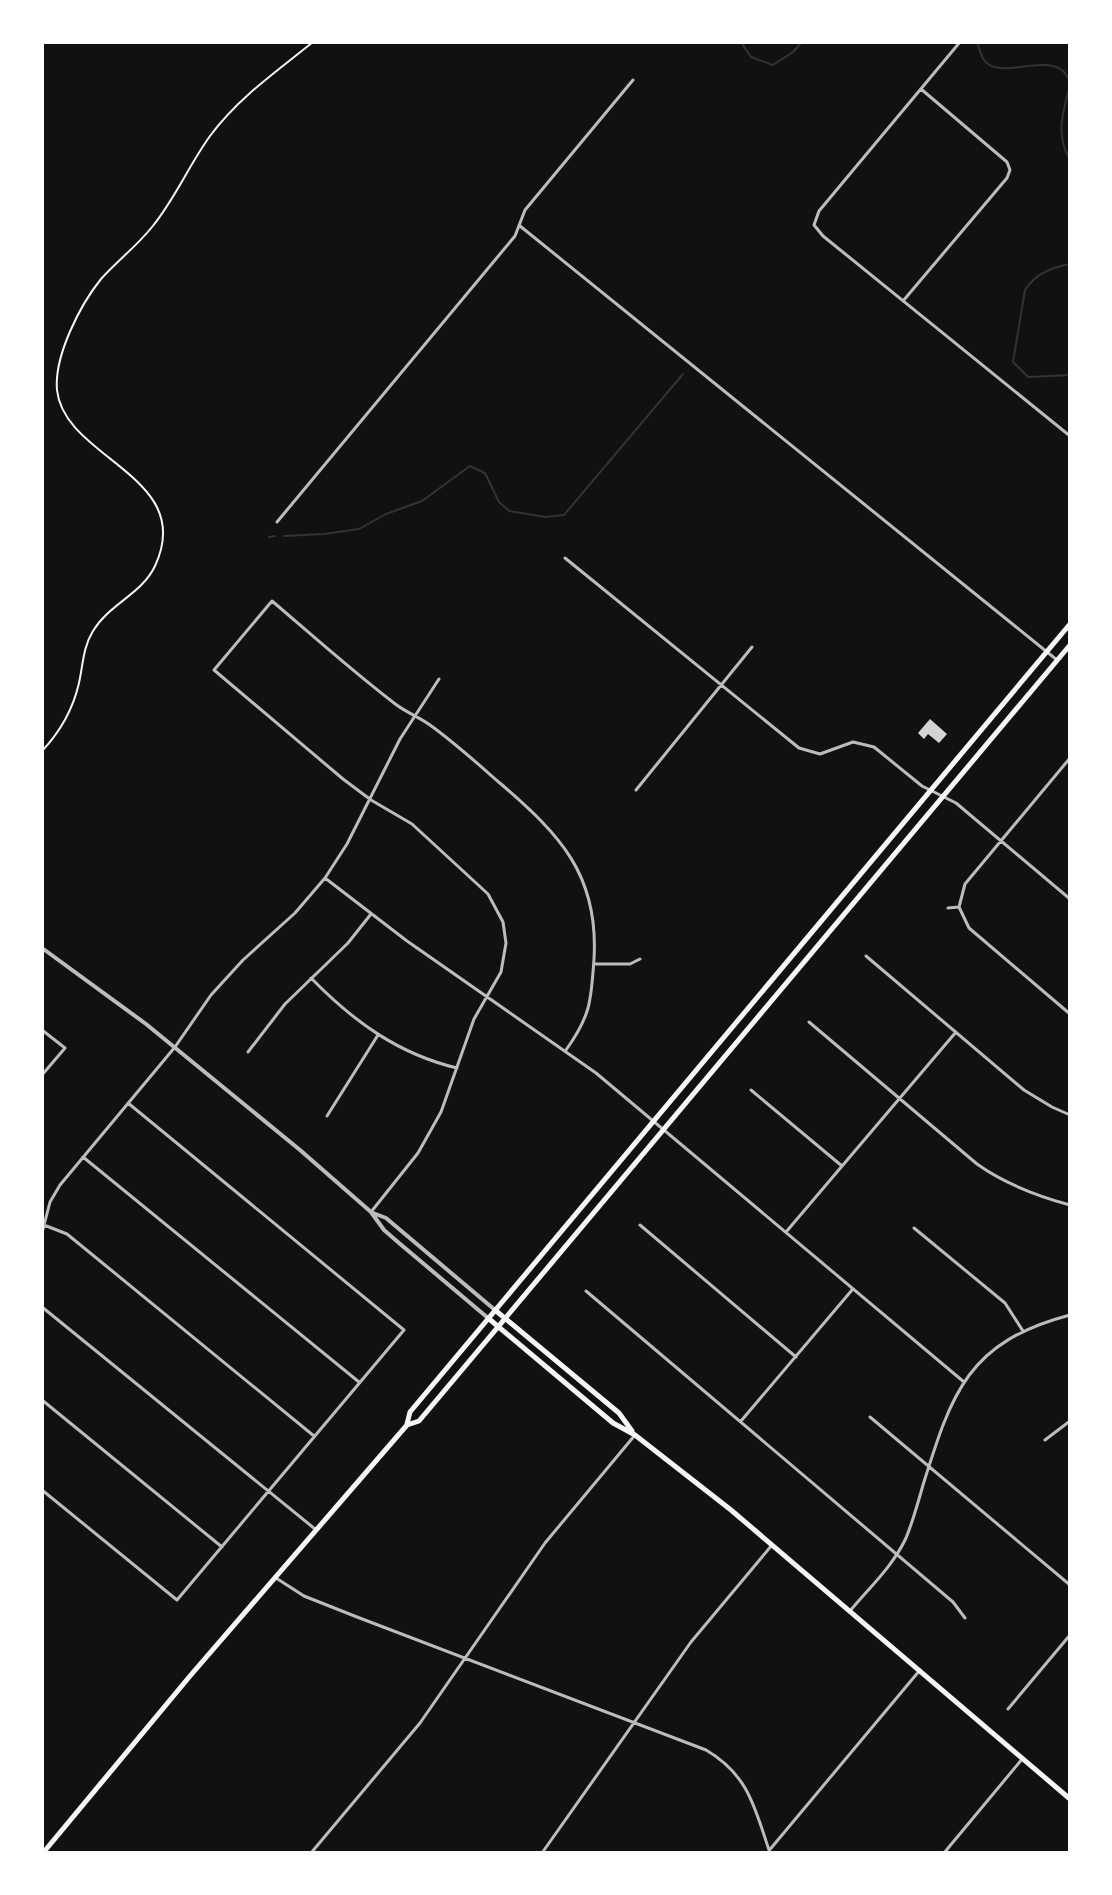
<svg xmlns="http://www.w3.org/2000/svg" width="1112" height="1895" font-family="Quicksand,sans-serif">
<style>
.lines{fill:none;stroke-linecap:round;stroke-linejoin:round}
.stream{stroke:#333;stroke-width:2}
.building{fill:#d3d3d3}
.path{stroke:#f5f5f5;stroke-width:2}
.minor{stroke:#bcbcbc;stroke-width:3}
.tertiary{stroke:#bcbcbc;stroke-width:4}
.secondary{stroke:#f5f5f5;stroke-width:5}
</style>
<rect width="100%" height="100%" fill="#111"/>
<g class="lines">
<path class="stream" d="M741 42 751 57 773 65 793 52 802 42
M977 42C979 47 981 56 984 60 1001 84 1059 44 1070 83
M1070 85C1063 112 1055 134 1070 160
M1070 264C1051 268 1036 273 1025 290L1013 362 1028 377 1070 375
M284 536 324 534 359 529 386 514 422 501 470 466 485 473 499 502 509 511 545 517 564 515 683 374
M269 537 275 536"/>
</g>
<path class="building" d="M930 719 947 734 939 743 928 734 924 739 918 733Z"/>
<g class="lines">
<path class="path" d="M42 751C60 732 73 709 79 683 83 665 83 647 93 631 109 604 142 594 155 566 197 476 64 459 57 390 54 356 80 305 101 279 117 261 137 246 152 227 175 199 189 165 210 136 238 98 277 71 313 42"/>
<path class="minor" d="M960 42 819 211 814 225 823 236 1070 436
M520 226 1057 660
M903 301 1007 178 1010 170 1007 162 921 89
M277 522 515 236 525 210 633 80
M565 558 799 748 820 754 853 742 874 747 922 786 956 803 1070 899
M1070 758 965 884 959 907 969 928 1070 1014
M636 790 752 647
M325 878 407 941 596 1073 964 1382
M948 908 959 907
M866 956 1024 1090 1052 1107 1070 1115
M594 964H630L640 959
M311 978C353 1021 398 1054 457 1068
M809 1022 977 1164C1005 1184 1037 1196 1070 1205
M42 1030 65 1048 42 1075
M248 1052 285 1004 348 943 371 914
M751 1090 842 1166
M327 1116 378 1035
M83 1157 359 1382
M371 1212 418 1153 441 1112 474 1019 501 972 506 943 503 922 488 894 412 824 371 800 343 779 214 670 272 601C312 635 352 671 394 703 405 712 419 717 430 725 455 743 478 764 501 784 560 835 599 875 594 959 591 1001 591 1015 566 1050
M44 1225 67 1234 314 1436
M640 1225 796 1357
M914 1228 1005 1303 1023 1331
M786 1232 956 1032
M42 1233 50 1202 60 1185 175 1047 211 995 243 960 295 913 325 878 347 844 400 739 439 679
M586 1291 953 1602 965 1618
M42 1307 315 1529
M42 1400 222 1547
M870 1417 1070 1585
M741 1421 852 1290
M1045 1440 1070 1421
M42 1490 177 1600 404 1330 128 1103
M276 1578 304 1596 357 1617 706 1750C749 1775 755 1809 770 1853
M850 1611C869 1588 893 1566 906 1538 913 1521 918 1503 923 1485 952 1392 968 1342 1070 1315
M1008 1709 1070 1635
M311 1853 420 1723 545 1543 635 1435
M542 1853 691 1642 772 1545
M767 1853 920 1670
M944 1853 1023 1758"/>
<path class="tertiary" d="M42 948 146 1024 300 1150 371 1212 384 1230 399 1243 488 1318
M373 1213 386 1218 495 1310"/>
<path class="secondary" d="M495 1310 619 1413 632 1431
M488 1318 613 1423 635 1435 731 1510 1070 1799
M407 1424 410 1412 1070 624
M43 1853 190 1676 407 1425 419 1421 1070 645"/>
</g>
<rect width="1112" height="1895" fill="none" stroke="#ffffff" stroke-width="88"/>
</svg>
